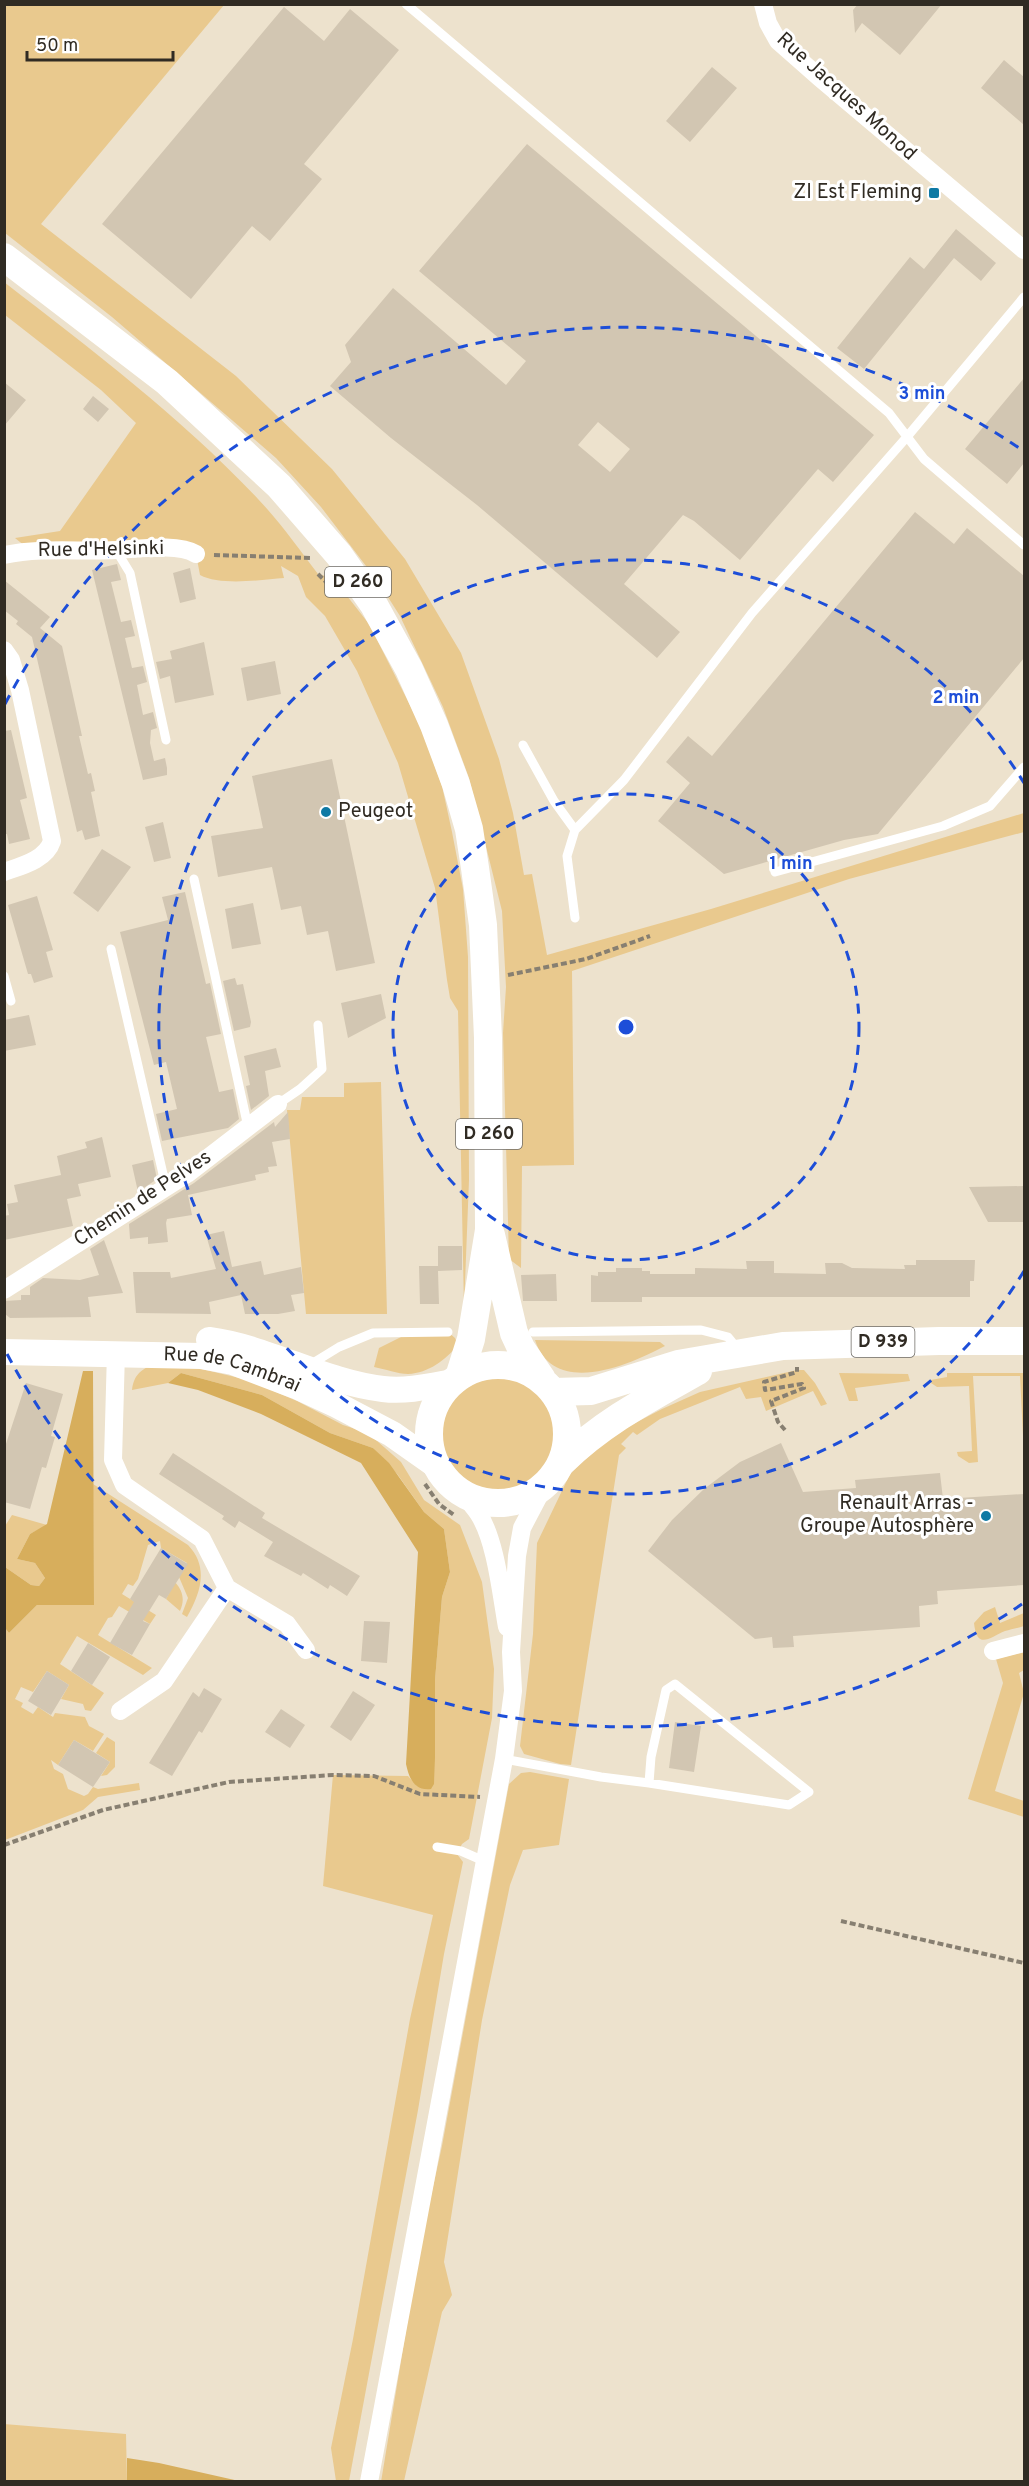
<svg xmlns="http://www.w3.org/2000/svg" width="1029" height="2486" font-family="Overpass,sans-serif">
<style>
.green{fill:#e9c98e}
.forest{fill:#d7ae5c}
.building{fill:#d2c6b2;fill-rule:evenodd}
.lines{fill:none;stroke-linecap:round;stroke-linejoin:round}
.path{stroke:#877f71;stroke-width:4;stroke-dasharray:6 3;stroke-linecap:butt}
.service{stroke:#fff;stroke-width:9}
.minor{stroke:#fff;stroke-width:18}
.secondary{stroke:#fff;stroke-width:26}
.primary{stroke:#fff;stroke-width:28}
.ring{fill:none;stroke:#1d4ed8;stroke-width:3;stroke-dasharray:10 8}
.poi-dot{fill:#0e79a4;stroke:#fff;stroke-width:2}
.labels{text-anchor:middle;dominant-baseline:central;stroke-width:6;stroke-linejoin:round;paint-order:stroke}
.shield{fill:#fff;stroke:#6e6b65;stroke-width:1.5}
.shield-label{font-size:18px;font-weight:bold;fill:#302b23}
.street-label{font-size:20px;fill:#302b23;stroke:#fff}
.poi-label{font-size:20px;fill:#302b23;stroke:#fff;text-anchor:end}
.centre{fill:#1d4ed8;stroke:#fff;stroke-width:3}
.ring-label{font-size:18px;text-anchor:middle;font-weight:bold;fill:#1d4ed8;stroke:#fff;stroke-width:6;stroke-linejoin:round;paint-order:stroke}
</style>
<rect width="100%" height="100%" fill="#ede2cd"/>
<path class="green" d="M4 5H224L41 224 236 376 332 469 405 559 461 653 499 759 513 813 524 875 532 874 547 955 711 909 1024 813V832L849 879 572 971 574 1165 522 1166 521 1268 509 1259 503 1033 506 987 502 911 469 778 443 707 400 616 379 583 321 507 276 458 112 317 5 233Z
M4 282C92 350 182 418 258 499 280 522 299 549 318 574L333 578 369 624 420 725 442 786 452 832 463 889 468 957 469 1180 464 1308 458 1011 450 998 447 980 435 888 398 763 357 671 325 616 306 597 298 576 281 566 284 578C261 580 220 586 200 575L196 554 30 550 15 538 60 531 136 423 101 390 5 315Z
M381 1082 387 1314H306L287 1110H300L302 1097H344V1083Z
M411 1332H448L455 1338 458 1345C445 1360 429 1373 408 1374 398 1374 385 1369 374 1367L379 1348Z
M535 1340 660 1342 665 1346C629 1365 554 1398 535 1340Z
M154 1364 193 1367 248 1380 297 1401 343 1425 368 1433 401 1462 424 1500 460 1525 482 1582 494 1669 492 1718 469 1839 462 1844 457 1854 463 1862 444 1954 418 2110 349 2481H336L331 2448 353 2339 410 2019 433 1915 323 1886 333 1775 408 1776 417 1786 434 1784 435 1680 442 1597 450 1572 444 1529 424 1512 398 1475 373 1448 330 1433 262 1395 181 1373 168 1383 132 1390C134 1375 140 1370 154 1364Z
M797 1370H804L815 1383 827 1404 821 1406 813 1391 766 1411 761 1397 746 1399 740 1387 660 1419 637 1435 633 1432 621 1444 626 1448 619 1455 571 1765 560 1764 524 1754 520 1746 533 1634 537 1543 570 1474 610 1436 662 1409 700 1392Z
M839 1373 908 1374 910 1381 855 1388 858 1401H849Z
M947 1373H1024V1456L1020 1376H973L978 1462 969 1463 958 1456 957 1452 972 1451 969 1386 937 1387 931 1383V1380L947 1377Z
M437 1433a59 59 0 1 1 118 0a59 59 0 1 1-118 0Z
M93 1484 188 1545C209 1567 201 1592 187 1617L182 1614 188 1598 179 1577 187 1563 161 1548 160 1541 148 1545 138 1579 133 1586 128 1584 122 1594 156 1615 150 1624 119 1606 112 1617 108 1618 98 1635 152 1668 143 1675 77 1636 60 1664 104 1693 91 1711 85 1710 83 1704 61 1699 69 1685 47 1671 33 1692 21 1687 15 1699 23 1703 21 1707 33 1714 38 1707 53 1717 55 1713 85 1717 89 1726 104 1734 93 1751 74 1740 58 1765 51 1760 54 1769 63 1774 68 1789 84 1796 88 1794 93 1787 98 1789 139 1783 140 1790 98 1797 83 1810 5 1840V1628L9 1633 37 1605H94Z
M12 1515 47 1525 30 1534 17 1559 35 1563 45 1578 39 1586 31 1585 5 1567V1526Z
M175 1582C183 1591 185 1600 180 1611L166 1599Z
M995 1607 1000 1623 1024 1613V1626C1018 1628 1011 1629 1005 1631 990 1637 977 1651 974 1623L984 1612Z
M1024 1652V1670L1019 1673 1024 1693 995 1791 1024 1801V1817L968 1799 1003 1683 996 1659Z
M107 1737 115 1742V1767L107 1775 101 1776 110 1762 96 1753Z
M530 1772 569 1779 559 1845 523 1850 510 1885 482 2020 444 2262 452 2295 442 2312 404 2481 381 2482 420 2246 442 2146 509 1784 521 1773Z
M4 2424 126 2434 127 2481H5Z"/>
<path class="forest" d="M83 1371H93L94 1605H37L9 1633 5 1628V1567L31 1585 39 1586 45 1578 35 1563 17 1559 30 1534 47 1524Z
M181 1373 262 1395 330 1433 373 1448 389 1463 424 1512 444 1529 450 1572 442 1597 435 1680V1758L434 1784 431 1789C414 1791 409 1778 406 1764L418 1552 361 1463 261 1414 198 1390 168 1383Z
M127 2458 159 2463 239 2481H127Z"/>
<path class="building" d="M858 4H942L900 55 862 23 855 33 853 10Z
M284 7 324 41 350 9 399 50 304 164 322 179 270 241 252 226 191 299 102 224Z
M1004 60 1024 77V125L981 88Z
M712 67 737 88 690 142 666 121Z
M527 144 874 435 833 482 818 469 740 560 694 521 683 515 624 584 680 632 657 658 477 505 391 438 330 386 351 362 345 345 393 288 506 385 526 361 419 271ZM598 422 630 449 610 472 578 445Z
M956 229 996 263 981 281 954 258 864 369 837 348 910 257 924 269Z
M1024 378V463L1007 484 965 449Z
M4 382 26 400 4 426Z
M93 396 109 409 98 422 83 409Z
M915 512 954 544 967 528 1024 576V658L878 834 844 840 724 874 658 821 690 783 666 762 688 736 712 756Z
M117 564 121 580 111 582 121 622 131 620 135 636 125 638 132 668 143 666 147 682 137 685 143 715 153 712 157 728 151 730 150 743 154 761 165 758 167 768V775L143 780 92 570Z
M190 568 196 599 180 603 173 573Z
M4 580 50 617 40 628 62 646 82 736H79L88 774 91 773 95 791 91 792 100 836 85 840 82 830 77 832 32 637 16 624 18 621 4 610Z
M204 642 214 695 175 703 170 676 160 679 156 662 172 659 170 651Z
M275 661 281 694 247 701 241 668Z
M11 730 27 798 20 800 30 839 9 844 7 834H4V731Z
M332 759 375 963 336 971 328 931 307 935 301 906 281 910 272 867 218 877 211 836 263 828 252 776Z
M163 822 171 858 154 862 145 827Z
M102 849 131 867 98 912 73 893Z
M185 892 206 984 210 983 221 1034 206 1037 219 1092 233 1089 239 1119 228 1128 162 1141 156 1114 177 1109 166 1062 154 1065 120 932 168 920 162 897Z
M37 896 53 950 46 952 53 977 34 983 31 974H28L8 905Z
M253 903 261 944 232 949 225 909Z
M235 978 237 985 243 984 251 1022 250 1027 234 1031 223 981Z
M381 994 386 1018 348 1038 341 1003Z
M29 1015 36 1045 4 1051V1020Z
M276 1048 281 1067 265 1071 269 1096 251 1110 246 1086 250 1085 244 1056Z
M288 1112 290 1139 272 1142 277 1166 268 1167 269 1172 255 1175 256 1180 188 1195 192 1215 167 1219 166 1223 168 1242 148 1244V1237L130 1239 129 1224 194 1183 274 1122 275 1127Z
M102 1137 111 1177 78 1184 81 1196 67 1199 73 1226 4 1240V1216L9 1215 7 1204 18 1202 14 1185 61 1175 57 1156 87 1148 85 1142Z
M153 1160 157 1179 138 1192 132 1165Z
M1024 1186V1222H988L969 1187Z
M224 1231 232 1267 261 1261 264 1275 301 1267 304 1293 291 1295 295 1311 278 1314H245L241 1295 209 1302 211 1314 136 1313 133 1272H170L171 1278 216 1269 206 1235Z
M104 1240 123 1293 88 1297 91 1317 10 1318 5 1314 4 1301 21 1300V1295H30V1287L43 1278 80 1280 99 1275 90 1249Z
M438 1246H462V1270L438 1271 439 1304H420L419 1266H438Z
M916 1260H975L974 1281H970V1297H642V1302H591V1275L598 1276V1272H616V1268H642V1271H650V1274H695V1268L747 1269 746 1261H774V1273L826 1274 825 1263H842L852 1268 905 1269 904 1265H916Z
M556 1274 557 1301H523L521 1275Z
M26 1383 63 1394 51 1436 55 1437 46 1468 42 1467 30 1509 4 1502V1450Z
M781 1443 803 1492 856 1488 855 1480 940 1473 943 1499 1024 1494V1585L937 1591 938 1604 919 1606 920 1627 793 1636 794 1647 773 1648 772 1637 755 1639 648 1551 672 1520 704 1489 740 1462Z
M173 1453 265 1513 262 1518 360 1576 347 1596 330 1585 328 1589 303 1573 301 1576 264 1556 273 1542 239 1521 235 1528 222 1519 224 1516 159 1474Z
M161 1548 188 1564 166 1599 159 1595 143 1621 150 1624 132 1655 110 1643 134 1602 130 1599Z
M364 1621 390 1622 387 1663 361 1661Z
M88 1643 110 1657 92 1685 71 1671Z
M47 1671 69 1685 51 1715 28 1701Z
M204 1688 222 1699 202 1733 199 1731 172 1776 149 1763 193 1692 199 1697Z
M353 1691 375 1705 351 1741 330 1727Z
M281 1709 305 1725 290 1748 265 1732Z
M675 1722 701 1726 694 1772 669 1768Z
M74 1740 110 1762 93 1787 58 1765Z"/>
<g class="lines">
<path class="path" d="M214 555 311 558
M318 574 328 584
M508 975 586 959 650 936
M785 1430 778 1422 771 1401 804 1388 802 1384 765 1390 764 1382 797 1372V1367
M425 1484 439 1504 454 1515
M4 1845 103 1810 229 1782 333 1775 374 1776 420 1794 480 1797
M841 1921 1024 1963"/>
<path class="service" d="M406 4 889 413 924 459 1024 545
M116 550 130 573 166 740
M523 745 554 801 575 830
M775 872 943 826 990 806 1024 767
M194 879 248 1127
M575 918 567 856 575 830 624 780 752 613 906 438 1024 297
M111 949 166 1187
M4 976 11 1001
M278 1104 300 1089 322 1069 318 1025
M533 1332 701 1330 728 1337 737 1348
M308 1366 339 1347 373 1333 448 1332
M675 1684 809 1792 789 1805 649 1783 651 1757 666 1690Z
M504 1759 601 1777 649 1783
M437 1847 461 1851 484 1861"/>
<path class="minor" d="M763 4 768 23 778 41 820 78 1024 250
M4 555C43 547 79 552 117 550 138 549 178 543 196 554
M4 650 11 660 20 690 52 841C46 860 21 866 4 872
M4 1290 187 1174 278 1104
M116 1352 113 1460 124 1485 202 1539 227 1588 287 1624 306 1650
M463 1494C468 1500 473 1506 478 1513 496 1540 501 1594 507 1627
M993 1651 1024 1643
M120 1711 164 1681 227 1588
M369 2482 504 1759 513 1691 511 1652 517 1556 522 1528 544 1486"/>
<g class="secondary">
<path d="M209 1340C269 1348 323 1382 383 1389 406 1392 431 1386 453 1382"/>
<path id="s1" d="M4 1352 201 1356 233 1362 296 1386 337 1405 392 1434 436 1465"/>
</g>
<path class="primary" d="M4 257 167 382 279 486 339 555 374 605 409 669 434 725 456 784 469 829 475 868 483 925 488 1038 489 1230 471 1339 459 1377
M491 1235 514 1333 521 1348 542 1379
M429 1434a69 69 0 1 1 138 0a69 69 0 1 1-138 0Z
M553 1392 591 1391 678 1364 783 1346 939 1341H1024
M561 1463C603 1422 648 1399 698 1371"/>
</g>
<g class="ring">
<circle cx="626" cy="1027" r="233"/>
<path d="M1024 1271A467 467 0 1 1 1024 783"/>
<path d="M1022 1604A700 700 0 0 1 5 1350M5 704A700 700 0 0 1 1022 450"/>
</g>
<g class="poi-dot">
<rect x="928" y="187" width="12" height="12" rx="3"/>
<circle cx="326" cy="812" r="6"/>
<circle cx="986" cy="1516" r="6"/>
</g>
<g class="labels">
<g class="shield">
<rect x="325" y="567" width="66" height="30" rx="4.5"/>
<rect x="456" y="1119" width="66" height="30" rx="4.5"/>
<rect x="851.5" y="1327" width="63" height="30" rx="4.5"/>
</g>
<g class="shield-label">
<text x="358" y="582">D 260</text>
<text x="489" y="1134">D 260</text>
<text x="883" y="1342">D 939</text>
</g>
<g class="street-label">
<text transform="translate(846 97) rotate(42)">Rue Jacques Monod</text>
<text transform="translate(101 550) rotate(-1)">Rue d'Helsinki</text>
<text transform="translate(143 1199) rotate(-33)">Chemin de Pelves</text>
<text stroke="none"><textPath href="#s1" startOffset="230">Rue de Cambrai</textPath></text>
</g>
<g class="poi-label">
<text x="922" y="193">ZI Est Fleming</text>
<text x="338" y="812" text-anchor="start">Peugeot</text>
<text x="974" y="1504">Renault Arras -<tspan x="974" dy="23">Groupe Autosphère</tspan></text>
</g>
</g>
<circle cx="626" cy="1027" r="9" class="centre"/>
<g class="ring-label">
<text x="922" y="399">3 min</text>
<text x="956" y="703">2 min</text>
<text x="791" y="869">1 min</text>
</g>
<rect width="1029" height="2486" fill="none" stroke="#302b23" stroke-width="12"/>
<path d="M27 51v9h146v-9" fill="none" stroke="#302b23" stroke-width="3"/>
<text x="36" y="51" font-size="18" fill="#302b23" stroke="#ffffff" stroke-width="4.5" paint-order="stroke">50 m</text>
</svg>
